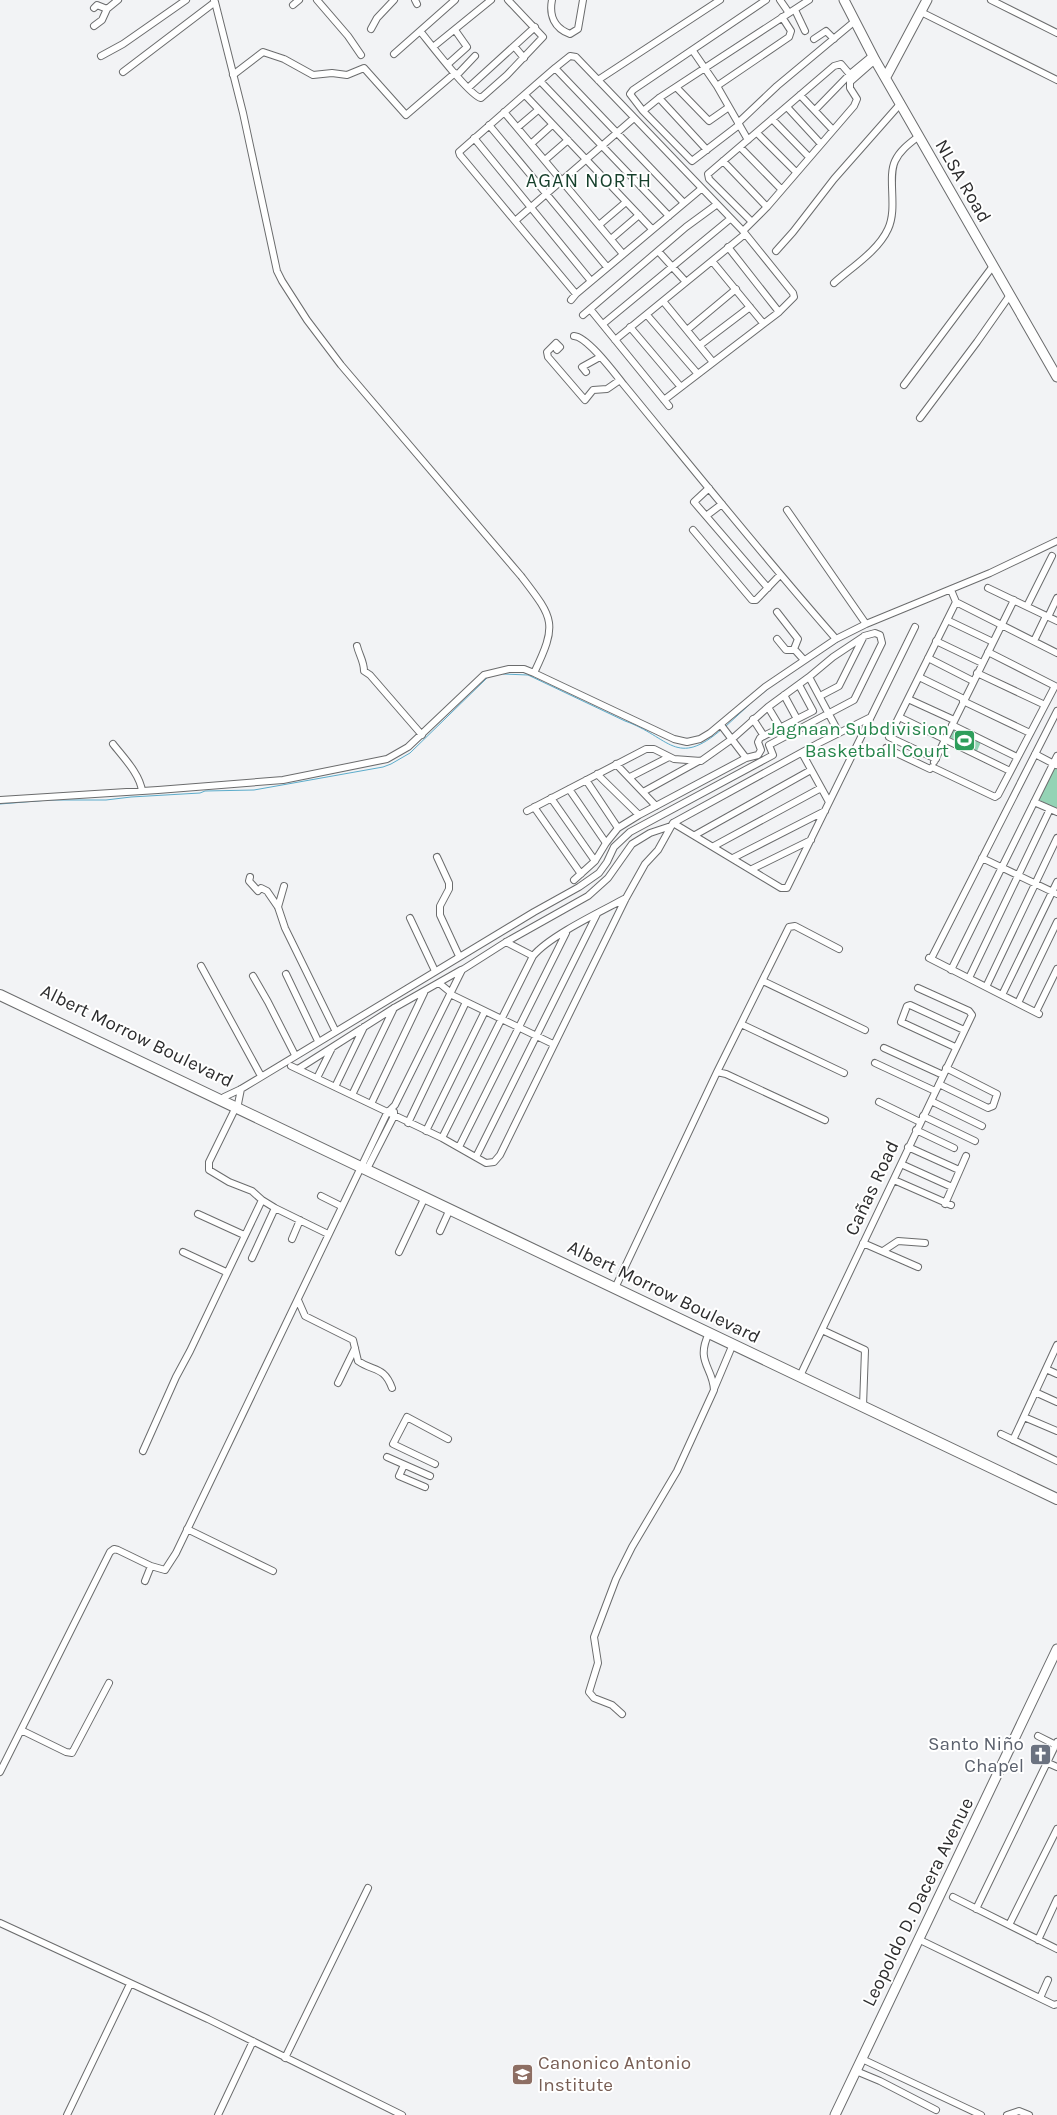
<svg xmlns="http://www.w3.org/2000/svg" width="1057" height="2115" font-family="Karla,sans-serif">
<style>
.green{fill:#94d3b5}
.lines{fill:none;stroke-linecap:round;stroke-linejoin:round}
.stream{stroke:#5caccb;stroke-width:1}
.minor-casing{stroke:#6b6c6d;stroke-width:8}
.major-casing{stroke:#6b6c6d;stroke-width:11}
.highway-casing{stroke:#6b6c6d;stroke-width:12}
.minor{stroke:#fff;stroke-width:6}
.major{stroke:#fff;stroke-width:9}
.highway{stroke:#fff;stroke-width:10}
.labels{text-anchor:middle;dominant-baseline:central;stroke-width:4;stroke-linejoin:round;paint-order:stroke}
.street-label{font-size:19px;fill:#2d2d2e;stroke:#fff}
.leisure-label{font-size:19px;fill:#27864d;stroke:#fff;text-anchor:end}
.worship-label{font-size:19px;fill:#5b616d;stroke:#fff;text-anchor:end}
.education-label{font-size:19px;fill:#785e54;stroke:#fff;text-anchor:start}
.neighbourhood-label{font-size:20px;letter-spacing:1px;fill:#153f2b;stroke:#fff}
</style>
<rect width="100%" height="100%" fill="#f2f3f5"/>
<path class="green" d="M953 728 981 742 977 751 949 737Z
M1055 767 1057 769V809L1039 800Z"/>
<g class="lines">
<path class="stream" d="M990 576 1057 544
M822 652 842 639
M503 674 528 675 625 721C670 737 676 769 722 729
M759 696 769 688
M725 727 750 704
M0 804 49 800H106L131 797 200 793 205 791 254 790 383 767 391 764 410 753 487 678"/>
<defs>
<path id="minor" d="M317 0 348 36 361 55
M415 0 417 4
M552 0C549 15 554 28 570 34L578 29 583 0
M766 0 633 90 630 94 643 111 659 98 809 0
M780 0 789 13
M991 0 1057 33
M215 2 243 113 277 271 282 281 307 320 341 365 521 576C554 619 558 623 534 673
M293 5 299 0
M94 8 97 5 107 9
M795 10 805 31
M921 12 1057 80
M94 26 102 20 107 9 118 0
M371 29 377 18 394 0
M420 31C429 42 470 96 481 98L507 75 543 37 508 0
M814 39 826 31 834 39
M514 46 524 58
M433 47 491 0
M693 51 717 86 748 140
M394 54 455 0
M101 56 123 44 186 0
M448 64 467 47 455 30
M555 68 570 56 576 57 743 231 767 207 854 106 857 99 850 88V82L875 60
M123 72 215 2 214 0
M233 75 263 52 284 59 313 75 332 73 347 75 364 68 406 115 455 73
M457 75 475 56
M598 80 720 0
M717 86 789 37 791 31 782 17
M676 87 709 121 729 107
M468 88 535 27
M525 95 652 229
M800 95 833 130
M659 98 707 150
M787 107 821 144
M815 110 850 74 873 55
M643 111 692 161 739 125
M504 112 623 254
M634 118 515 221 576 294 701 189
M772 119 809 157
M738 123 777 86 855 21
M489 125 607 267
M518 127 538 110
M757 133 796 172
M474 138 591 281
M532 143 552 125
M740 147 781 189
M545 160 568 140
M723 161 767 207
M669 216 540 81 555 68 684 203
M515 221 460 155 459 152 540 81
M752 222 709 179 708 174 834 66 841 64 853 78
M599 225 626 202
M611 239 639 215
M728 247 779 312
M658 251 686 282
M776 251 793 232 834 179 901 103
M712 261 763 323
M834 283C852 267 878 251 888 229 898 208 887 178 895 161 900 150 910 143 919 136
M571 300 576 294
M663 301 712 361
M590 309 669 406
M583 315 686 227 716 205
M647 315 697 373
M603 324 730 219
M630 327 680 386
M687 330 736 289
M574 336C588 337 615 374 624 385 694 470 763 556 836 639
M615 340 745 234
M700 345 750 307
M557 350 560 347 556 343 547 352 548 357 585 400 593 390 607 389 620 380
M586 372 582 367 600 357
M904 385 993 266
M664 400 779 312 794 297 793 293 743 231
M920 418 977 342 1010 295
M709 488 694 502 768 588
M787 510 866 624
M706 516 722 504
M693 530 752 600H756L780 575
M988 588 1057 621
M951 590 956 602 1057 653
M1027 606 1052 556
M777 612 798 639 794 649
M1048 617 1057 598
M947 620 993 642
M777 639 786 650H795L804 660
M936 641 982 663
M1034 641 1046 616
M357 646C359 655 364 661 364 671L370 675 422 735
M928 658 973 681
M977 673 1045 705
M809 677 833 657 863 637
M919 677 964 699
M784 695 797 719
M908 699 954 720
M963 701 1030 733
M768 707 780 727
M899 717 1010 771
M753 719 764 736
M721 725 746 758
M952 725 1017 757
M113 744C123 757 140 774 142 791
M886 748 930 769 932 767 995 797 998 795 1055 686 988 652
M802 753 829 802
M1035 754 1056 765
M936 759 889 737 956 602
M934 762 1014 600
M616 764 656 806
M597 774 639 815
M630 777 669 757
M586 780 618 828
M569 789 606 843
M643 792 699 761
M551 798 595 861
M0 800 158 790 283 780 387 759 408 747 484 675 509 669H524L534 673 674 739 687 742 700 739 710 733 765 687 836 639 866 624 990 573 1057 541
M1034 802 1057 812
M534 807 581 874
M527 811 646 749H654L674 759 701 761 732 739 768 707 809 677 839 733
M673 823 781 888H787L915 627
M695 835 811 770
M714 846 821 788
M437 857 449 883V889L440 906V915L459 956
M733 858 825 811
M982 858 1057 894
M752 869 811 840
M250 877 249 881 258 891 261 888 267 891 278 907 285 928 335 1030
M574 880 595 861 606 843 618 828 639 815 746 758 758 755 761 750 758 742 760 738 813 711 799 685
M278 907 284 886
M410 918 435 971
M506 942 533 956
M929 958 1039 1014
M931 959 1057 711
M201 966 261 1076
M951 970 1057 756
M286 974 318 1041
M253 976 268 1002 295 1055
M969 978 1050 809
M763 981 865 1030
M439 983 450 992
M986 987 1057 838
M450 994 553 1044
M1002 995 1057 882
M1018 1003 1057 922
M1036 1012 1057 969
M741 1024 844 1073
M955 1047 901 1022 907 1006 910 1005 964 1030
M884 1048 943 1075
M875 1063 935 1091
M291 1066 442 1138 486 1163 494 1162 500 1155 626 898 645 864 658 850 673 823 819 743 869 718
M298 1069 394 1008 461 970
M717 1072 726 1074 825 1120
M317 1078 332 1048
M939 1084 988 1108 993 1106 997 1094 946 1068
M335 1087 364 1027
M352 1095 394 1008
M224 1097 241 1089 534 912 579 887 599 873 607 862 614 847 630 832 773 755 769 745 854 700 882 643 880 635 875 633 864 636 839 686 820 696
M931 1101 982 1126
M879 1102 920 1122
M238 1104 241 1089
M371 1104 424 993
M235 1109 209 1162V1170L229 1182 252 1191 262 1200 275 1208 328 1234
M923 1116 975 1141
M408 1123 466 1002
M916 1130 954 1148
M426 1131 485 1011
M442 1138 533 956C549 936 602 911 626 898
M459 1147 566 933
M908 1147 959 1170
M476 1157 597 914
M901 1164 952 1187
M367 1169 394 1116V1112
M894 1180 951 1205
M321 1196 341 1206
M945 1204 966 1156
M198 1214 244 1235
M440 1231 450 1209
M292 1239 300 1220
M863 1243 918 1267
M883 1251 898 1241 925 1243
M183 1252 226 1272
M399 1252 425 1197
M252 1258 275 1208
M615 1288 717 1072 789 927 795 926 839 949
M298 1300 305 1316 353 1340 358 1361C374 1372 384 1366 392 1388
M822 1330 865 1350 863 1406
M1046 1369 1057 1374
M800 1376 972 1015 969 1011 918 988
M338 1383 355 1348
M714 1389 733 1344
M1035 1392 1057 1402
M1024 1417 1057 1431
M1001 1434 1057 1461
M1013 1440 1057 1345
M143 1451 176 1377 190 1351 262 1200
M387 1457 430 1476
M435 1464 393 1444 407 1417 448 1439
M404 1465 399 1476 425 1487
M187 1529 273 1571
M145 1581 151 1566 165 1570 176 1553 387 1113 395 1105 462 970 506 942 588 896 608 878 632 844 650 833 671 826
M622 1714 612 1705 594 1698 589 1692 598 1663 594 1637 616 1579 632 1547 677 1471 714 1390C713 1367 695 1362 709 1333
M21 1730 66 1752 72 1753 109 1683
M1038 1736 1056 1745
M1048 1763 1057 1767
M0 1772 110 1552 114 1549 118 1550 151 1566
M953 1897 1057 1949
M976 1909 1057 1742
M0 1923 208 2019 402 2115
M1009 1925 1057 1829
M918 1939 1054 2005 1057 2004
M1038 1940 1057 1899
M1040 1998 1048 1980
M285 2058 368 1888
M862 2059 981 2115
M856 2071 880 2081 936 2110
M67 2115 130 1984
M218 2115 253 2041
M1007 2115 1019 2111 1029 2115"/>
<path id="major" d="M844 0 875 60 1057 377
M886 77 927 0
M835 2115 1057 1649"/>
<path id="highway" d="M0 995 1057 1499"/>
</defs>
<use href="#minor" class="minor-casing"/>
<use href="#major" class="major-casing"/>
<use href="#highway" class="highway-casing"/>
<use href="#minor" class="minor"/>
<use href="#major" class="major"/>
<use href="#highway" class="highway"/>
</g>
<defs>
<symbol id="stadium-square" viewBox="-11 -11 22 22"><rect x="-9" y="-9" width="18" height="18" rx="4" fill="#2e9e5b" stroke="#fff"/><path d="M0-5a6.5 5 0 1 0 0 10a6.5 5 0 1 0 0-10ZM-3.5-1.8h7v3.6h-7Z" fill="#fff"/></symbol>
<symbol id="church-square" viewBox="-11 -11 22 22"><rect x="-9" y="-9" width="18" height="18" rx="4" fill="#6b7280" stroke="#fff"/><path d="M-1.2-6h2.4v3.5h3.3v2.4h-3.3V6h-2.4V-.1h-3.3v-2.4h3.3Z" fill="#fff"/></symbol>
<symbol id="school-square" viewBox="-11 -11 22 22"><rect x="-9" y="-9" width="18" height="18" rx="4" fill="#8d6e63" stroke="#fff"/><path d="M0-5L7-2L0 1L-7-2ZM-4 1L0 2.5L4 1V4Q0 6-4 4Z" fill="#fff"/></symbol>
</defs>
<g fill-rule="evenodd">
<use href="#stadium-square" x="952" y="728" width="25" height="25"/>
<use href="#church-square" x="1028" y="1742" width="25" height="25"/>
<use href="#school-square" x="510" y="2062" width="25" height="25"/>
</g>
<g class="labels">
<g class="street-label">
<text transform="translate(963 181) rotate(60)">NLSA Road</text>
<text transform="translate(137 1036) rotate(26)">Albert Morrow Boulevard</text>
<text transform="translate(872 1188) rotate(-65)">Cañas Road</text>
<text transform="translate(664 1292) rotate(26)">Albert Morrow Boulevard</text>
<text transform="translate(918 1902) rotate(-64)">Leopoldo D. Dacera Avenue</text>
</g>
<g class="leisure-label">
<text x="949" y="729">Jagnaan Subdivision<tspan x="949" dy="22">Basketball Court</tspan></text>
</g>
<g class="worship-label">
<text x="1024" y="1744">Santo Niño<tspan x="1024" dy="22">Chapel</tspan></text>
</g>
<g class="education-label">
<text x="538" y="2063">Canonico Antonio<tspan x="538" dy="22">Institute</tspan></text>
</g>
<g class="neighbourhood-label">
<text x="589" y="180">AGAN NORTH</text>
</g>
</g>
</svg>
